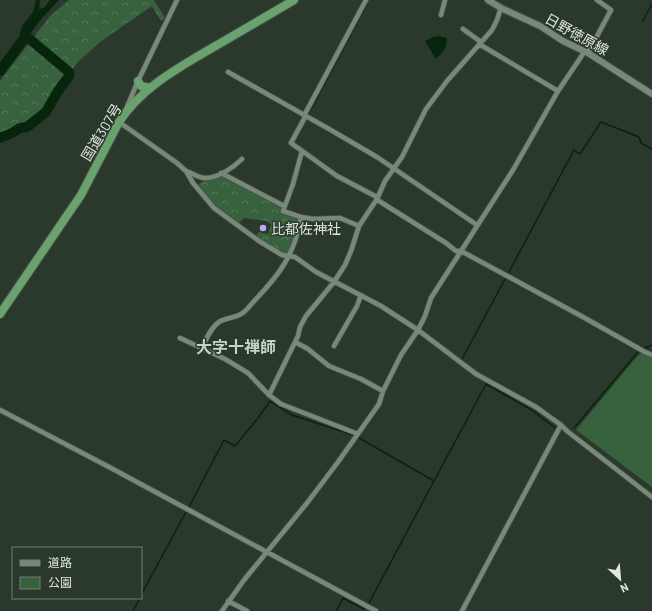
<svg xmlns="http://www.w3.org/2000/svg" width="652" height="611" font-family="Barlow,'Noto Sans JP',sans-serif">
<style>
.green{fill:#38613d}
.forest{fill:url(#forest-crowns)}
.water{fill:#06250c}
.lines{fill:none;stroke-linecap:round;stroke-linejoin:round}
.stream{stroke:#06250c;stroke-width:1.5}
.river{stroke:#06250c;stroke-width:10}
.street-casing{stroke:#485349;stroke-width:6}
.secondary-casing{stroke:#485349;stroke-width:8}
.highway-casing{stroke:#485349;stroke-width:10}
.street{stroke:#788879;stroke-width:4.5}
.secondary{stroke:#788879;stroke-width:6}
.highway{stroke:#6aa26f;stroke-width:8}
.poi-dot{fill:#bea9f4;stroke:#2b382c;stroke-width:1.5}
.labels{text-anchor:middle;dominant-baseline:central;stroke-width:3;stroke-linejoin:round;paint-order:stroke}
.street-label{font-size:14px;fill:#dee7df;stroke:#2b382c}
.poi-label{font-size:14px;fill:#dee7df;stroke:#2b382c;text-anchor:start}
.quarter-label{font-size:16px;font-weight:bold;fill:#c3d3c4;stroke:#2b382c}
</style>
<defs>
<pattern id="forest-crowns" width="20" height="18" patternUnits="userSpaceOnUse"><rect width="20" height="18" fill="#38613d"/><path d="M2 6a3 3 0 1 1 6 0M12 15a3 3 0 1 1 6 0" fill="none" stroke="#547859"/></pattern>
</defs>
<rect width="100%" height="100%" fill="#2b382c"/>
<path class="green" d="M641 353 652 358V487L576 430 634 360Z"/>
<path class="forest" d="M69 0H154L165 18 161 21 152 6 100 42 81 59 59 83 43 111 27 125 16 126 0 134V81L50 16Z
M221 176 281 206 282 212 298 218 297 234 288 254 280 253 255 237 259 232 268 234 271 224 266 221 244 218 238 224 216 206 196 187 205 179Z"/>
<path class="water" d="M36 0H40L39 9 44 8 50 0H59L41 19 20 48 18 47 21 41 20 33 22 26 33 12Z
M439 36 447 38C447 48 443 52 436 59L425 41 433 37Z"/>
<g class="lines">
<path class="stream" d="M643 21 652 4
M309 113 367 4V2
M509 272 574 150 580 154 601 122 639 137 641 143 652 149
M643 349 652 345
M462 359 505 279
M574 428 638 352
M359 438 434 481 486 384 530 409 557 429
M189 507 224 440 235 446 258 418 270 401 292 415 353 435
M141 595 186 512
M369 603 434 481
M133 611 140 598
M336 611 343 598 364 609"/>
<path class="river" d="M0 71 25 37
M0 138 12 133 20 128 27 127 46 112 58 91 69 76V72L26 36"/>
<defs>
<path id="street" d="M366 0 306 112 304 119 291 143 337 176 375 196 379 201 446 243 456 251H461L583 317 645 352 652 355
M441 15 445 0
M463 29 481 42
M479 44 558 91
M588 53 611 10 597 0
M228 72 329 129 377 157 477 225
M127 107 138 81 177 0
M119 122 177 163 186 171 193 183 214 208 259 241 282 255 295 257 316 272 381 306 418 330 476 374 536 407 561 425 567 431 652 497
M186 171C192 173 199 178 205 178 218 178 233 168 242 159
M221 173 284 206
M301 217 313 219 340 218 359 226
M180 338 225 359 248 373 269 395 281 404 358 434
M295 342 308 349 329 366 361 379 383 391
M334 346 357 306 361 295
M202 348C206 339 213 323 223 320 229 318 236 317 241 314 247 311 251 304 256 299 281 273 295 253 301 217L283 211 293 184 302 151
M269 395 298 336 300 327 306 316 334 282 345 265 351 251 359 226 377 199 385 181 402 157 426 109 447 81 492 30 497 20 501 8
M0 410 111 468 376 611
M228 601 247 611
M222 611 244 580 307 503 338 462 379 404 383 391 401 355 418 330 425 316 431 298 513 170 558 91 585 51
M462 611 561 425"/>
<path id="secondary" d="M488 0 501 8 540 26 563 41 588 53 652 94"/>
<path id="highway" d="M138 81 141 86 150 88
M0 314 81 195 119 122C141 88 178 68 212 48 240 32 267 16 294 0"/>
</defs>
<use href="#street" class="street-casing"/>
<use href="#secondary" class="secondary-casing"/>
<use href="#highway" class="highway-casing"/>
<use href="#street" class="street"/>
<use href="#secondary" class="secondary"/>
<use href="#highway" class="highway"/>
</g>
<circle class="poi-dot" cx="263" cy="228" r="4"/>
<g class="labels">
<g class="street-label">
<text transform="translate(577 34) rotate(29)">日野徳原線</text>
<text transform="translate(101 132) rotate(-59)">国道307号</text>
</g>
<g class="poi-label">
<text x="271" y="228">比都佐神社</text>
</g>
<g class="quarter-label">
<text x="236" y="346">大字十禅師</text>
</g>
</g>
<rect x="12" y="547" width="130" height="52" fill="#2b382c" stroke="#737e74"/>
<rect x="20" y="560" width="20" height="6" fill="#788879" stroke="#737e74"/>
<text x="48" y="567" font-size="12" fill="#dee7df">道路</text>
<rect x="20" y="577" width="20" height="12" fill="#38613d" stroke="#737e74"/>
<text x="48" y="587" font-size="12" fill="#dee7df">公園</text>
<g transform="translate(620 579) rotate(154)" stroke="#2b382c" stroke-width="3" paint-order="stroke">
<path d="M0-3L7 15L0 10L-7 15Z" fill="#dee7df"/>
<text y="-6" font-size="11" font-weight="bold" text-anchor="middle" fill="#dee7df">N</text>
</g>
</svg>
